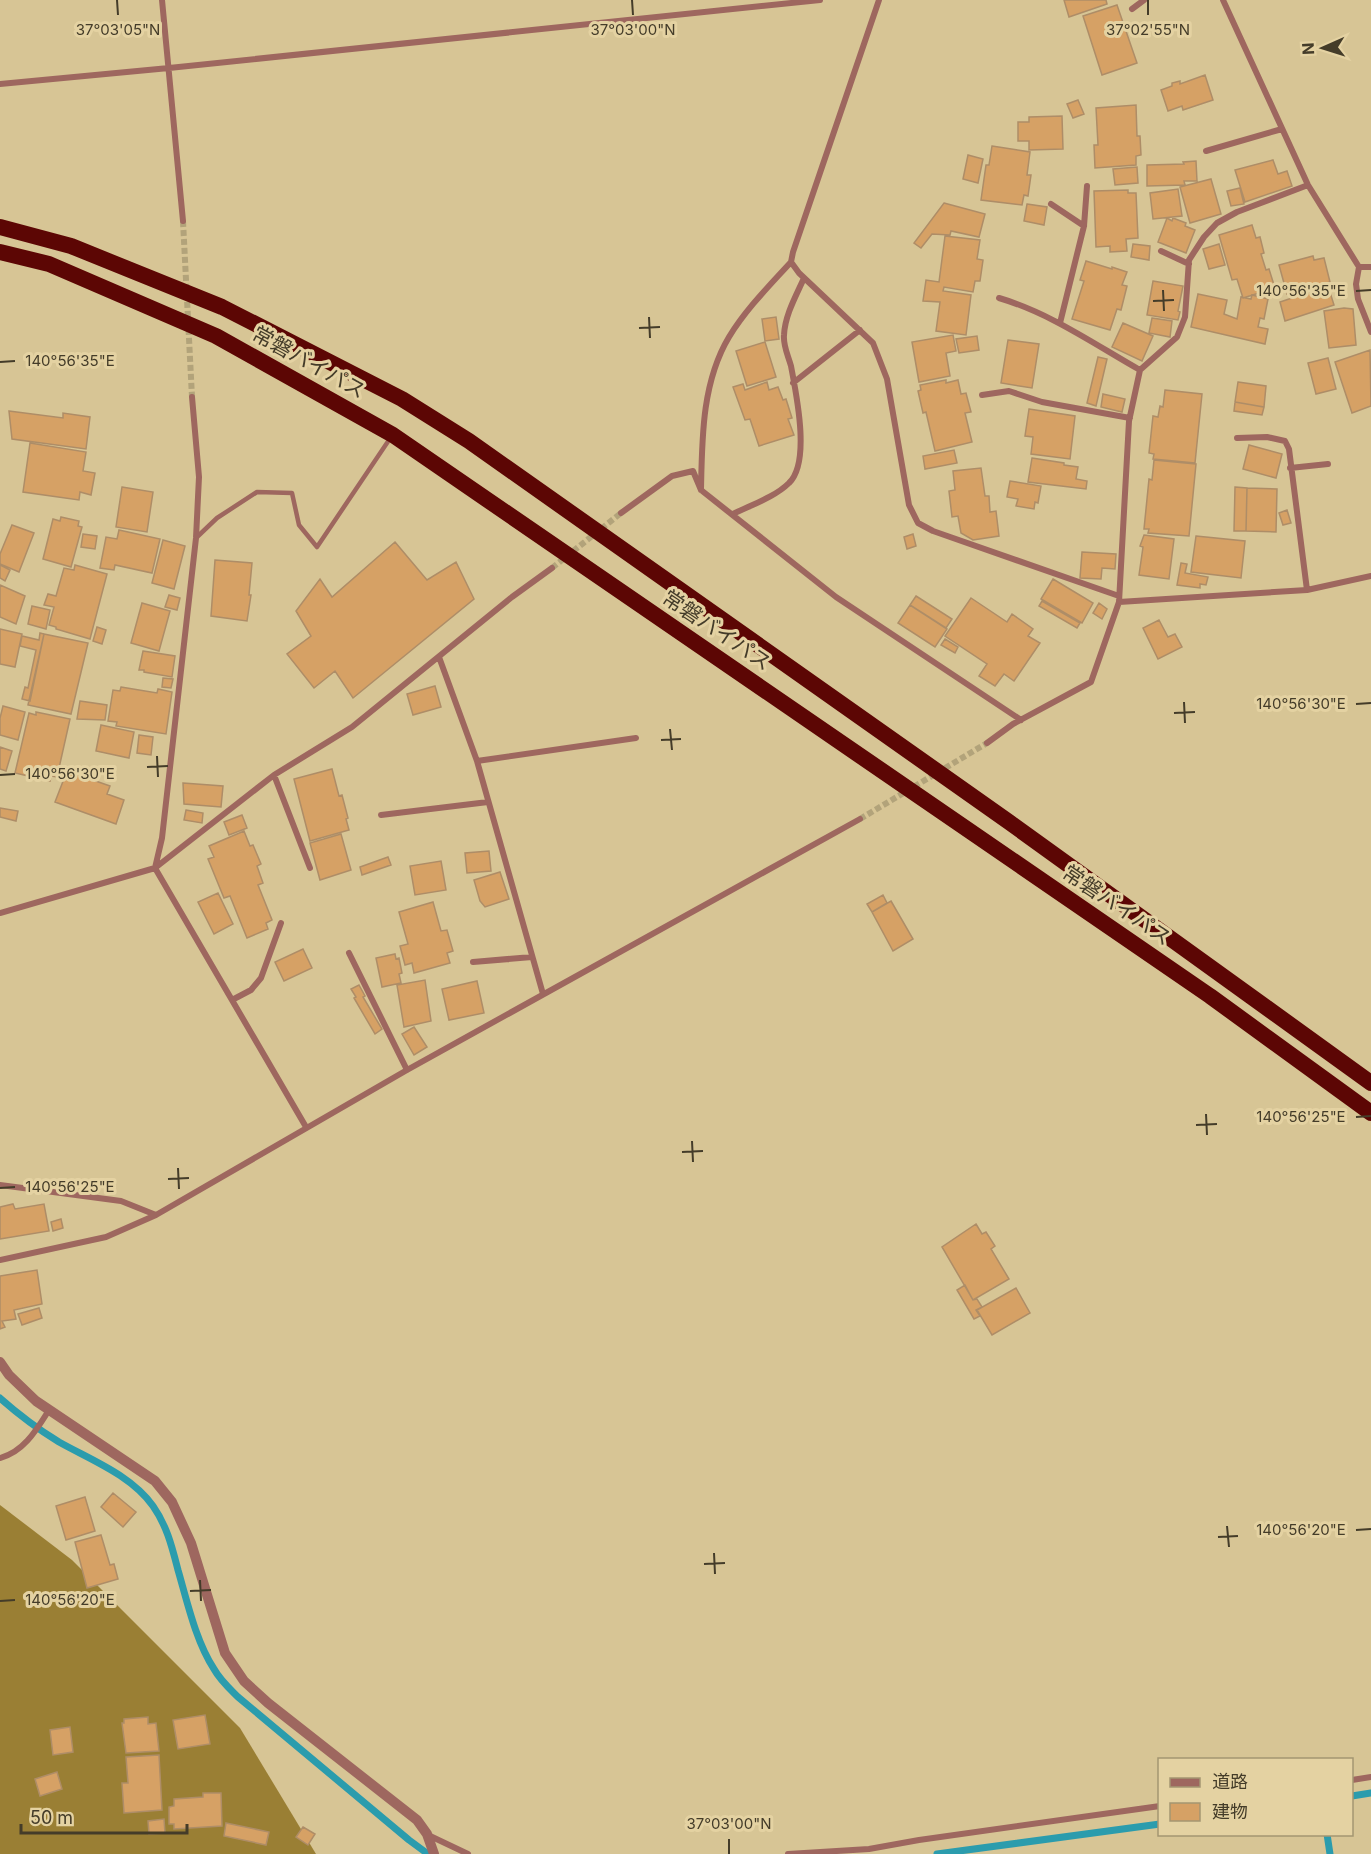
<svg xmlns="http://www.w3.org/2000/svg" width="1371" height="1854" font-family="Inter,'Noto Sans JP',sans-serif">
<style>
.forest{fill:#9a7f34}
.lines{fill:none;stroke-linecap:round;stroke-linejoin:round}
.stream{stroke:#2b9cad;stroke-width:7}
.building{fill:#d6a165;stroke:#ae8d67;stroke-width:1.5}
.minor-tunnel{stroke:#b2a37a;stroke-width:6;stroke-dasharray:6 3;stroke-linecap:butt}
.service{stroke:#9e675f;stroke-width:4.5}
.minor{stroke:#9e675f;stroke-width:6}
.tertiary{stroke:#9e675f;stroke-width:10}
.trunk{stroke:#5c0604;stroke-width:16}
.ticks{fill:none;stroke:#443c29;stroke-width:2}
.labels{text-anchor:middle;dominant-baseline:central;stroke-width:6;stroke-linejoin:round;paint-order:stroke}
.street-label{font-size:21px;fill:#443c29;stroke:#e4d2a2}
.ticks-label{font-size:15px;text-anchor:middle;fill:#443c29;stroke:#e4d2a2;stroke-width:6;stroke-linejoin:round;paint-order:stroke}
</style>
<rect width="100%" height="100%" fill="#d7c595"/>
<path class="forest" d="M0 1505 72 1560 240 1728 316 1854H0Z"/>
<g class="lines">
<path class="stream" d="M0 1398C18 1414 38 1429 59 1442 91 1460 131 1475 153 1506 167 1526 172 1547 178 1570 187 1601 196 1642 214 1669 220 1680 229 1688 238 1697L409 1840 428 1854
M1352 1796 1371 1793
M1327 1834 1330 1854
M937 1854 1160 1824"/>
</g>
<path class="building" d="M1064 0H1106L1107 4 1069 17Z
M1117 5 1137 63 1102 75 1083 16Z
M1205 75 1213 100 1183 110 1182 106 1168 111 1161 90 1172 86V83L1180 81V84Z
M1078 100 1084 114 1073 118 1067 104Z
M1136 105 1137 136H1140L1141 155 1136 156V165L1095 168 1094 145H1098L1096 108Z
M1062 116 1063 149 1029 150V141H1018V122H1029V117Z
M992 146 1030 152 1027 175H1031L1028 196 1024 195 1022 205 981 200 986 165H989Z
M968 155 983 159 978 183 963 179Z
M1273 160 1278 174 1287 171 1292 186 1245 202 1235 170Z
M1196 161 1197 181H1184L1185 185 1147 186V165L1184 164 1183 162Z
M1137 167 1138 183 1115 185 1113 169Z
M1211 179 1221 214 1190 223 1180 187Z
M1240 188 1244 204 1231 206 1227 191Z
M1178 189 1182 216 1153 219 1150 193Z
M1128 190V193H1136L1138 238 1126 239 1127 251 1110 252V246L1096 247 1094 191Z
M944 203 985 214 979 237 951 231 950 235 932 234 921 248 914 243Z
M1027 204 1047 207 1044 225 1024 221Z
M1167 218 1172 221 1173 218 1186 223 1185 226 1195 230 1186 253 1158 242Z
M1252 225 1256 238 1260 237 1264 253 1261 254 1266 270 1269 269 1275 288 1243 298 1237 279 1232 280 1219 235Z
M945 236 980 240 977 259 983 260 980 281H975L973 292 944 287 943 291 971 295 966 335 936 331 940 302 923 301 926 280 939 282Z
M1133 244 1150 246 1149 260 1131 257Z
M1219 244 1225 265 1209 269 1203 249Z
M1313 256 1314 260 1324 258 1330 282 1287 294 1279 265Z
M1086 261 1112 269V267L1127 272 1122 285 1127 286 1121 310 1117 309 1110 330 1072 319 1084 281 1080 280Z
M1153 281 1183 286 1178 311 1180 312 1178 320 1147 315Z
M1328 286 1334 305 1285 321 1280 302Z
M1198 294 1227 300 1224 314 1237 319 1241 297 1251 299 1252 295 1268 299 1264 319 1260 318 1258 327 1268 329 1265 344 1191 327Z
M1344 308 1353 309 1356 345 1329 348 1324 311Z
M776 317 779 339 765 341 762 319Z
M1152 318 1172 321 1170 337 1149 333Z
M1123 323 1153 336 1142 361 1112 347Z
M953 335 956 351 946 353 950 376 919 382 912 342Z
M977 336 979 350 959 353 956 339Z
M1008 340 1039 344 1032 388 1001 383Z
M765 342 776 377 747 386 736 351Z
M1370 350 1371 406 1352 413 1335 362Z
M1098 357 1107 359 1096 406 1087 403Z
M1328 358 1336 389 1316 394 1308 363Z
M946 380V383L958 380 961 394 966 393 971 412 965 413 972 442 935 451 926 412 923 413 918 391 921 390 920 385Z
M767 382 769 390 778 387 783 400 786 399 792 418 788 419 794 435 759 446 750 419 745 420 733 387 743 384 745 390Z
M1238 382 1266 386 1264 407 1235 402Z
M1165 390 1202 394 1195 463 1153 459 1154 454 1149 453 1153 416 1158 417 1160 406 1163 407Z
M1103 394 1125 399 1122 412 1101 407Z
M1235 402 1264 407 1262 415 1234 411Z
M1029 409 1075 416 1070 459 1031 454 1033 437 1025 436Z
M9 411 63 418V413L90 417 86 449 12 439Z
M30 443 86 452 83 471 95 473 91 495 80 492 79 500 23 492Z
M1249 445 1282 454 1276 478 1243 469Z
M954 450 957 463 925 469 923 456Z
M1032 458 1064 463V465L1078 467 1076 479 1087 481 1086 489 1028 482Z
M1154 460 1196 464 1189 536 1148 533 1149 529H1144L1149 479 1152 480Z
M981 468 985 496H989L990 512 996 511 999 536 973 540 961 533 958 516 952 517 949 491 955 490 953 471Z
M1010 481 1041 486 1038 503 1035 502 1034 509 1016 506 1018 499 1007 497Z
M122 487 153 492 147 532 116 527Z
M1235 487 1247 488 1246 531H1234Z
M1247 488 1277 489 1276 532 1246 531Z
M1287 510 1291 523 1283 525 1279 513Z
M61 517 79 521 78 526 82 527 71 567 43 559 53 519 60 521Z
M12 525 34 533 19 572 0 564V554Z
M119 530 160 539 152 573 115 565 114 570 100 568 106 537 117 539Z
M83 534 97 536 95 549 81 547Z
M913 534 916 546 907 549 904 537Z
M1144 535 1174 539 1169 579 1139 575 1143 547 1140 546Z
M1196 536 1245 541 1241 578 1191 572Z
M163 540 185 546 174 589 152 583Z
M395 542 427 580 456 562 474 599 353 698 335 671 314 688 287 654 311 636 296 611 320 579 332 597Z
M1082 552 1116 554 1115 569 1102 568 1101 579 1080 578Z
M215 560 252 563 249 595H251L247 621 211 616Z
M1181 563 1187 564 1185 573 1208 577 1206 585 1200 584V588L1177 585Z
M0 565 10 570 5 581 0 578Z
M75 565 107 574 90 639 56 629V627L49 625 54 607 44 605 48 594 56 596 64 568 74 570Z
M1053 579 1093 603 1082 623 1041 599Z
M0 585 25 596 16 624 0 617Z
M169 595 180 598 177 610 165 607Z
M916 596 952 619 946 628 910 605Z
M971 598 1007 622 1012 614 1033 629 1028 636 1040 643 1014 681 1004 674 995 686 979 676 987 664 945 636Z
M1042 601 1080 623 1077 628 1039 606Z
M142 603 170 611 159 651 131 643Z
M1099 603 1107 609 1102 619 1093 613Z
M910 605 947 629 935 647 898 623Z
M32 606 50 610 46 629 28 624Z
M1159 620 1168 637 1175 634 1182 647 1158 659 1143 628Z
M97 627 106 630 102 644 93 641Z
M0 629 22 634 15 667 0 664Z
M40 633 44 634 30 701 22 699 25 687 28 688 36 650 20 646 22 636 39 640Z
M44 634 88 643 71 714 28 705Z
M945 639 958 647 955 653 941 645Z
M143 651 175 656 172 677 144 672V670H139Z
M163 678 173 679 171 688 162 687Z
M435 686 441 707 413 715 407 694Z
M121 687 157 693 158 689 172 692 166 734 116 726 117 722 108 721 113 690 120 691Z
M80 701 107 705 105 720 77 719Z
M3 706 25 712 18 740 0 735V718Z
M36 712 70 719 57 777 51 776 50 781 15 773 29 713 36 715Z
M101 725 134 732 129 758 96 751Z
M139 735 153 737 151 755 137 753Z
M0 747 12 751 6 771 0 769Z
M332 769 339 796 342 795 348 818 346 819 349 830 310 841 294 779Z
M67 771 110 786 107 794 124 800 116 824 55 802Z
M183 783 223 786 221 807 184 804Z
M0 808 18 811 16 821 0 817Z
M186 810 203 813 202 823 184 820Z
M242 815 247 828 229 835 224 822Z
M244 831 250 846 253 845 261 864 257 866 263 883 258 885 272 920 266 923 268 929 247 938 230 896 224 898 208 859 214 857 209 846Z
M341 834 351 870 320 880 310 843Z
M489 851 491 871 467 873 465 853Z
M388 857 391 865 362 875 360 867Z
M441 861 446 890 415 895 410 866Z
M500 872 509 899 485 907 480 901 474 880Z
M218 893 233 924 214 934 198 902Z
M883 895 887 903 872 912 867 904Z
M891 901 913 939 893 951 872 912Z
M433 902 441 931 447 930 453 951 447 953 450 963 414 973 412 963 405 965 400 946 408 944 399 912Z
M303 949 312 968 284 981 275 962Z
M395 954 396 959 399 958 402 973 399 974 401 983 382 987 376 958Z
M425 980 431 1021 404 1027 397 985Z
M477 981 484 1013 449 1020 442 989Z
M359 985 365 996 363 997 382 1029 375 1034 354 998 356 997 351 989Z
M414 1027 427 1047 414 1055 402 1034Z
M13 1204 15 1209 44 1204 49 1231 0 1239V1207Z
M61 1219 63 1228 53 1231 51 1222Z
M976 1224 982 1234 986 1232 995 1246 991 1249 1009 1279 973 1300 942 1247Z
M37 1270 42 1304 14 1310 16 1319 2 1321 5 1327 0 1329V1276Z
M965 1285 973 1300 977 1299 982 1307 976 1310 980 1316 974 1319 957 1290Z
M1016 1288 1030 1313 992 1335 977 1310Z
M39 1308 42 1318 22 1325 18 1314Z
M113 1493 136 1512 123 1527 101 1507Z
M85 1497 95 1531 66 1540 56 1506Z
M101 1535 110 1565 114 1564 118 1579 87 1588 75 1542Z
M205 1715 210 1744 178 1749 173 1720Z
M148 1717V1724L156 1723 159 1751 126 1753 122 1723H124V1719Z
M70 1727 73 1752 53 1755 50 1730Z
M159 1755 162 1810 124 1813 122 1783H128L126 1757Z
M57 1772 62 1789 40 1796 35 1779Z
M203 1793H221L222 1826 174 1829V1824H169V1807L174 1806V1799L203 1797Z
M164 1819 165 1833 149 1834 148 1821Z
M226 1823 269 1832 266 1845 224 1836Z
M303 1827 315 1834 308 1845 296 1837Z"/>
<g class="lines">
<path class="minor-tunnel" d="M183 221 192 397
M552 568 621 513
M860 819 987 743"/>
<path class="service" d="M196 538 217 518 257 492 292 493 299 525 317 547 391 437"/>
<path class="minor" d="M162 0 183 221
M1223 0 1308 185 1359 267 1356 284 1358 299 1371 332
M1132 9 1144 0
M0 84 169 68 820 0
M1206 151 1282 129
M1051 204 1084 226
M1161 251 1189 264
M791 262 799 273 873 343 887 379 909 505 918 523 933 531 1119 596
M1359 267H1371
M999 298C1050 313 1094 344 1140 370
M1060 323 1084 226 1087 186
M793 383 860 330
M982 395 1009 391 1042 402 1130 418
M192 397 199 477 196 538 162 838 155 868 306 1127
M1237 438 1267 437 1285 441 1289 449 1307 590
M1290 468 1328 464
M701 490C702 438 702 382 729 337 746 309 770 285 791 262L793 252 879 0
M621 513 672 476 693 471 701 490 836 597 1021 720
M733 514C751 505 775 497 789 483 811 462 796 393 791 366 788 355 783 346 784 335 785 315 796 296 804 278
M1119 602 1129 421 1140 370 1177 337 1185 317 1189 260 1204 237 1217 223 1237 212 1308 185
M439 657 477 761 543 994
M987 743 1013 724 1091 682 1119 602 1307 590 1371 576
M477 761 636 738
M274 775 310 868
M381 815 488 802
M0 913 155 868 274 775 352 727 512 597 552 568
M349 953 407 1070
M473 962 532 957
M232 1000 251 990 261 978 281 923
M0 1185 121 1201 156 1215 407 1070 860 819
M0 1260 106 1237 156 1215
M0 1458C24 1452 37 1429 49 1410
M1352 1780 1371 1777
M428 1835 468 1854
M788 1854 869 1849 919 1840 1160 1806"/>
<path class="tertiary" d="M0 1362 9 1375 36 1401 155 1481 172 1502 191 1543 225 1653 244 1681 268 1703 417 1820 427 1834 434 1854"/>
<path class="trunk" d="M0 227 71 246 222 307 402 399 469 441 1009 822 1371 1083
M0 252 49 264 216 336 393 435 1210 996 1371 1113"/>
</g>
<path class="ticks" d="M117 0 118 15M632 0 633 15M1148 0V15M1163 290 1164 311M1356 291 1371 290M1153 301 1174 300M649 317 650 338M639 328 660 327M0 362 15 361M1184 702 1185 723M1356 704 1371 703M1174 713 1195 712M670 729 672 750M661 740 681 739M157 756 158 777M147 767 168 766M0 775 15 774M1206 1114 1207 1135M1356 1117 1371 1116M1196 1125 1217 1124M692 1141 693 1162M682 1152 703 1151M178 1168 179 1189M168 1179 189 1178M0 1188 15 1187M1227 1526 1229 1547M1356 1530 1371 1529M1218 1537 1238 1536M714 1553 715 1574M704 1564 725 1563M200 1580 201 1601M190 1591 211 1590M0 1601 15 1600M729 1839V1854"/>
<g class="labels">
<g class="street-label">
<text transform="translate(309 362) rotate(29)">常磐バイパス</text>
<text transform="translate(717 630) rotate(34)">常磐バイパス</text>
<text transform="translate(1117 905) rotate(34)">常磐バイパス</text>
</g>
</g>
<g class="ticks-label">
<text x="118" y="35">37°03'05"N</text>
<text x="633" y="35">37°03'00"N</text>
<text x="1148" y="35">37°02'55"N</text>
<text x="1301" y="296">140°56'35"E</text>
<text x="70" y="366">140°56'35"E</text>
<text x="1301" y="709">140°56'30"E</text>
<text x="70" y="779">140°56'30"E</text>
<text x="1301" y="1122">140°56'25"E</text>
<text x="70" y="1192">140°56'25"E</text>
<text x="1301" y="1535">140°56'20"E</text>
<text x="70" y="1605">140°56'20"E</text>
<text x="729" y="1829">37°03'00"N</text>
</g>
<rect x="1158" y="1758" width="195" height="78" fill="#e4d2a2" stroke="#a49672" stroke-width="1.5"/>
<rect x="1170" y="1778" width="30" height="9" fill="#9e675f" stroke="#a49672" stroke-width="1.5"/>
<text x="1212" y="1788" font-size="18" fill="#443c29">道路</text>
<rect x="1170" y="1803" width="30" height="18" fill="#d6a165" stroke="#a49672" stroke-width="1.5"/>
<text x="1212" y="1818" font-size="18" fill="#443c29">建物</text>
<g transform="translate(1323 48) rotate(267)" stroke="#e4d2a2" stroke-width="4.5" paint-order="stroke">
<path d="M0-4.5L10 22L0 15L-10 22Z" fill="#443c29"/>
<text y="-9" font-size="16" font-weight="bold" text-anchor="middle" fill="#443c29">N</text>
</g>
<path d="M21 1824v9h166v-9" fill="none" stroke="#443c29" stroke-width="3"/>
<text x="30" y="1824" font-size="18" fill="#443c29" stroke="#e4d2a2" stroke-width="4.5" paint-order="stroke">50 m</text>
</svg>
